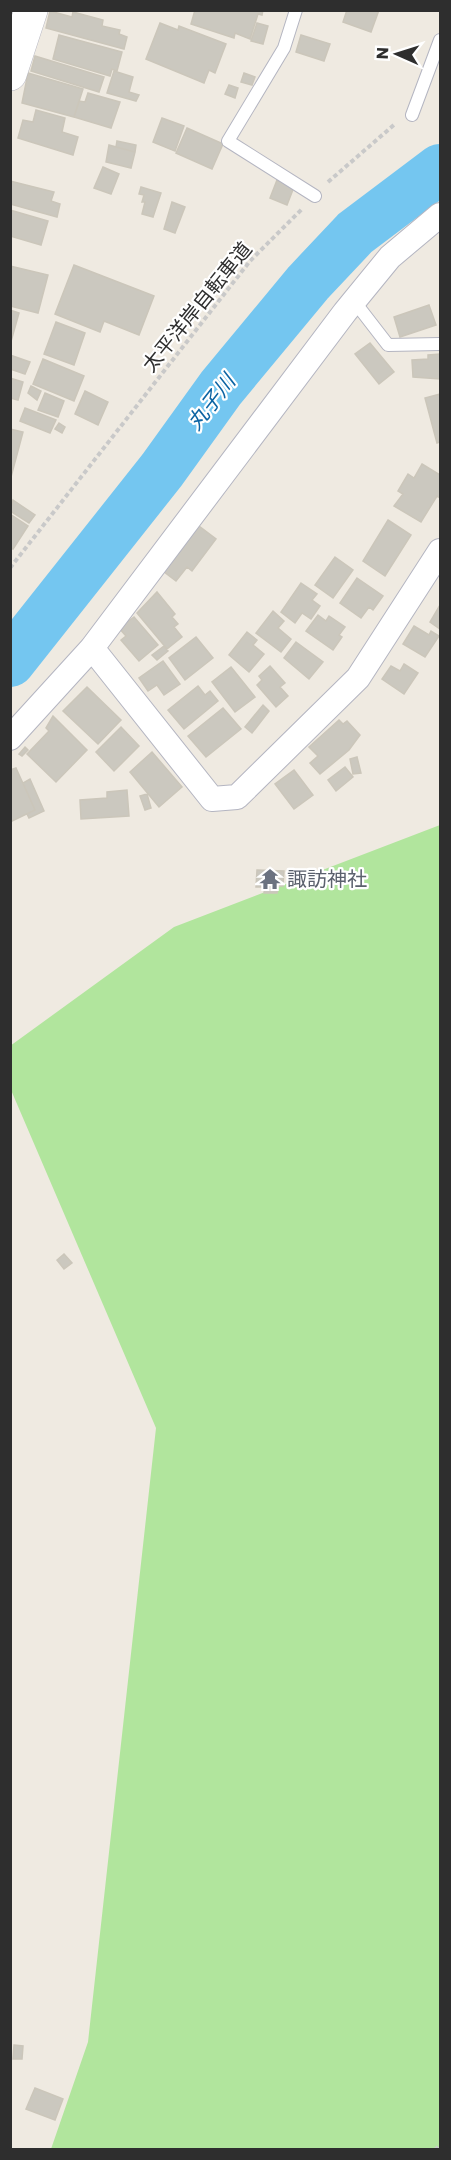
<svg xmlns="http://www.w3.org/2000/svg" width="451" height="2160" font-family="Poppins,'Noto Sans JP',sans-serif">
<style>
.green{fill:#b1e59d}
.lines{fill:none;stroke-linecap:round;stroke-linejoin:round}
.river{stroke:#74c6f0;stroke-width:50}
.building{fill:#cbc8bf;stroke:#cbc6ba;stroke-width:1.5}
.service-casing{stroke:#b4b5c1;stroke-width:14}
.minor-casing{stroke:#b4b5c1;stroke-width:26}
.secondary-casing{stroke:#b4b5c1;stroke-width:34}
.path{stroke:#c9c9c9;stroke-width:4;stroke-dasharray:4.5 3;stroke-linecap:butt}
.service{stroke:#fff;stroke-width:12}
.minor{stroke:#fff;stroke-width:24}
.secondary{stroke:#fff;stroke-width:33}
.labels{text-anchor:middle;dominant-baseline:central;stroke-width:4.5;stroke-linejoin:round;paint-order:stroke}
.street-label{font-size:20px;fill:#2e2e2e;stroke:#fff}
.worship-label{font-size:20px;fill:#5b616d;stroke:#fff;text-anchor:start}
.water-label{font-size:21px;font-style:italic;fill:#0c64a3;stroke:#fff}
</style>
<rect width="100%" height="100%" fill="#efeae1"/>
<path class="green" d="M440 825V2149H51L88 2042 156 1428 11 1090 10 1046 174 927Z"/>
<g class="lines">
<path class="river" d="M10 662 162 470 221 388 308 283 355 233 440 169"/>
</g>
<path class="building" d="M195 10H263L262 15 258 14 250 39 235 33 234 38 191 24Z
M347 10H379L371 32 343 22Z
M50 11 72 17 73 12 103 20 102 26 120 30 119 34 127 37 124 49 46 28Z
M160 23 178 30 179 26 226 44 215 73 209 70 204 83 146 59Z
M257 23 268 26 263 44 251 41Z
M59 35 122 52 117 71 112 69 110 76 53 59Z
M301 35 330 44 324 61 296 52Z
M35 56 104 77 99 92 31 71Z
M114 71 133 77 129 92 139 95 136 101 107 93Z
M28 73 83 89 74 117 22 103Z
M244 73 255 77 252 85 241 82Z
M229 85 238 88 235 98 225 94Z
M88 93 120 102 111 128 74 117 79 101 85 102Z
M36 110 65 118 62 132 78 137 73 155 18 138 23 120 33 122Z
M162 118 184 126 175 151 153 142Z
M187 128 223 144 212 169 176 153Z
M117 141 136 145 135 152 116 147Z
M109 145 135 152 131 168 106 162Z
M103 167 119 174 111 194 94 188Z
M277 180 294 187 287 205 270 198Z
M10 181 54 192 51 201 60 204 57 217 10 204Z
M141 187 161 193 153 217 142 214 145 202H142L144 195 139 194Z
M172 202 185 207 175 233 164 229Z
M10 210 48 221 41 245 10 236Z
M74 265 154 296 139 335 104 321 100 332 55 314Z
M10 266 48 275 38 313 10 306Z
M429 305 436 325 400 337 394 317Z
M10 310 19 313 10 345Z
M56 322 85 333 74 365 44 354Z
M370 343 394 372 379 384 355 354Z
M440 354V379L413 377 412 360 428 359V355Z
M10 355 30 362 25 374 10 369Z
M43 359 84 376 74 401 33 384Z
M10 378 23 382 18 400 10 398Z
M31 386 41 391 37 400 28 393Z
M85 391 108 402 98 425 75 414Z
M45 393 64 401 58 417 38 410Z
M440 394V442L437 443 425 398Z
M25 408 56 420 50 433 20 421Z
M59 423 65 427 62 433 55 429Z
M10 429 23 432 11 477H10Z
M422 464 440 475V498L437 496 421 522 394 506 403 494 398 491 408 474 414 478Z
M13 500 35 515 29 523 10 511Z
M10 514 28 526 13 549 10 548Z
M388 520 411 535 385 576 363 561Z
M199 526 216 539 192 571 187 567 176 581 163 571Z
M335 557 353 570 333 598 315 585Z
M357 578 383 596 373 610 369 607 361 618 340 603Z
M301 583 317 594 312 600 320 606 311 619 302 613 295 623 281 612Z
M157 592 175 614 172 617 178 624 174 627 182 637 167 649 137 613Z
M440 605V629L430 622Z
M273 611 284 621 278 628 291 639 281 652 256 633Z
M318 615 326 621 329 616 345 627 339 635 342 637 333 650 306 631Z
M134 617 158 645 139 661 121 640 126 636 119 628Z
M414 626 429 635 431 631 439 636 425 657 403 644Z
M247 632 257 640 253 645 264 654 249 672 229 655Z
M196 637 213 658 185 680 169 658Z
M296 642 323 662 309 679 284 658Z
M164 646 168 651 157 660 152 655Z
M163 661 180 684 164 695 157 685 148 691 139 678Z
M404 664 418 673 404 694 382 679 391 666 400 671Z
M270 666 285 683 280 687 288 696 276 707 257 685 262 680 259 676Z
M231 667 255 697 235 712 212 682Z
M198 686 205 695 210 691 218 701 184 729 168 710Z
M87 687 121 720 98 744 63 711Z
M263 705 269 711 252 733 245 727Z
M223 708 241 729 206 757 188 736Z
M53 716 87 750 56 782 27 754 49 731 46 728Z
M339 720 343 724 347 721 360 735 349 750 320 774 310 763 318 756 309 747Z
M121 727 139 746 114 771 96 752Z
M25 747 28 750 22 756 19 754Z
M152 752 182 787 159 807 130 772Z
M357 757 361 773 353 774 350 759Z
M345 767 353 777 336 791 328 780Z
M16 768 35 810 10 822V770Z
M294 770 313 795 294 809 275 784Z
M30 779 44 811 29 818 27 814 35 810 23 783Z
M127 790 129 816 81 819 80 800 107 798V792Z
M147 794 151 808 145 810 140 796Z
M257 870 284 871 283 886H278L277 893H264L265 887H256Z
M64 1254 72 1263 64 1269 57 1260Z
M14 2045 23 2046 22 2059H13Z
M35 2088 63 2099 55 2120 26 2109Z"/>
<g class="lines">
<defs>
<path id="service" d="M296 10 284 48 228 141 315 196
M412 115 440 40
M354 301 388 345 440 344"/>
<path id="minor" d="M92 648 212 799 237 797 358 678 440 551
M10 738 92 648 345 312 390 257 440 215"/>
<path id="secondary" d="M10 74 31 10"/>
</defs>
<use href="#service" class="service-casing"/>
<use href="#minor" class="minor-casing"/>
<use href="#secondary" class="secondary-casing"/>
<path class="path" d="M328 182 395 124
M10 568 250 261 302 209
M435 2150 440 2145"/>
<use href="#service" class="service"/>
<use href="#minor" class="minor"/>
<use href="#secondary" class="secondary"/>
</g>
<defs>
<symbol id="temple-bare" viewBox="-9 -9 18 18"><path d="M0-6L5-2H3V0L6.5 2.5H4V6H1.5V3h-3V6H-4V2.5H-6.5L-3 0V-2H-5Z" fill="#6b7280" stroke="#fff" stroke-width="2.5" paint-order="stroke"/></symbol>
</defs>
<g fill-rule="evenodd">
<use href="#temple-bare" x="255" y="864" width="30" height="30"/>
</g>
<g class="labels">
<g class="street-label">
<text transform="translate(197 307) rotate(-51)">太平洋岸自転車道</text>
</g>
<g class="worship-label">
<text x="287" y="879">諏訪神社</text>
</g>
<g class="water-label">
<text transform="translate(211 402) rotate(-52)">丸子川</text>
</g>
</g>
<rect width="451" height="2160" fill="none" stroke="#2e2e2e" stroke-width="24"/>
<g transform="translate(397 54) rotate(273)" stroke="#ffffff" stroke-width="4.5" paint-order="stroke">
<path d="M0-4.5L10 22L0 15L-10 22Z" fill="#2e2e2e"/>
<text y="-9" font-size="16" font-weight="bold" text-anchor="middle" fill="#2e2e2e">N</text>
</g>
</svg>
